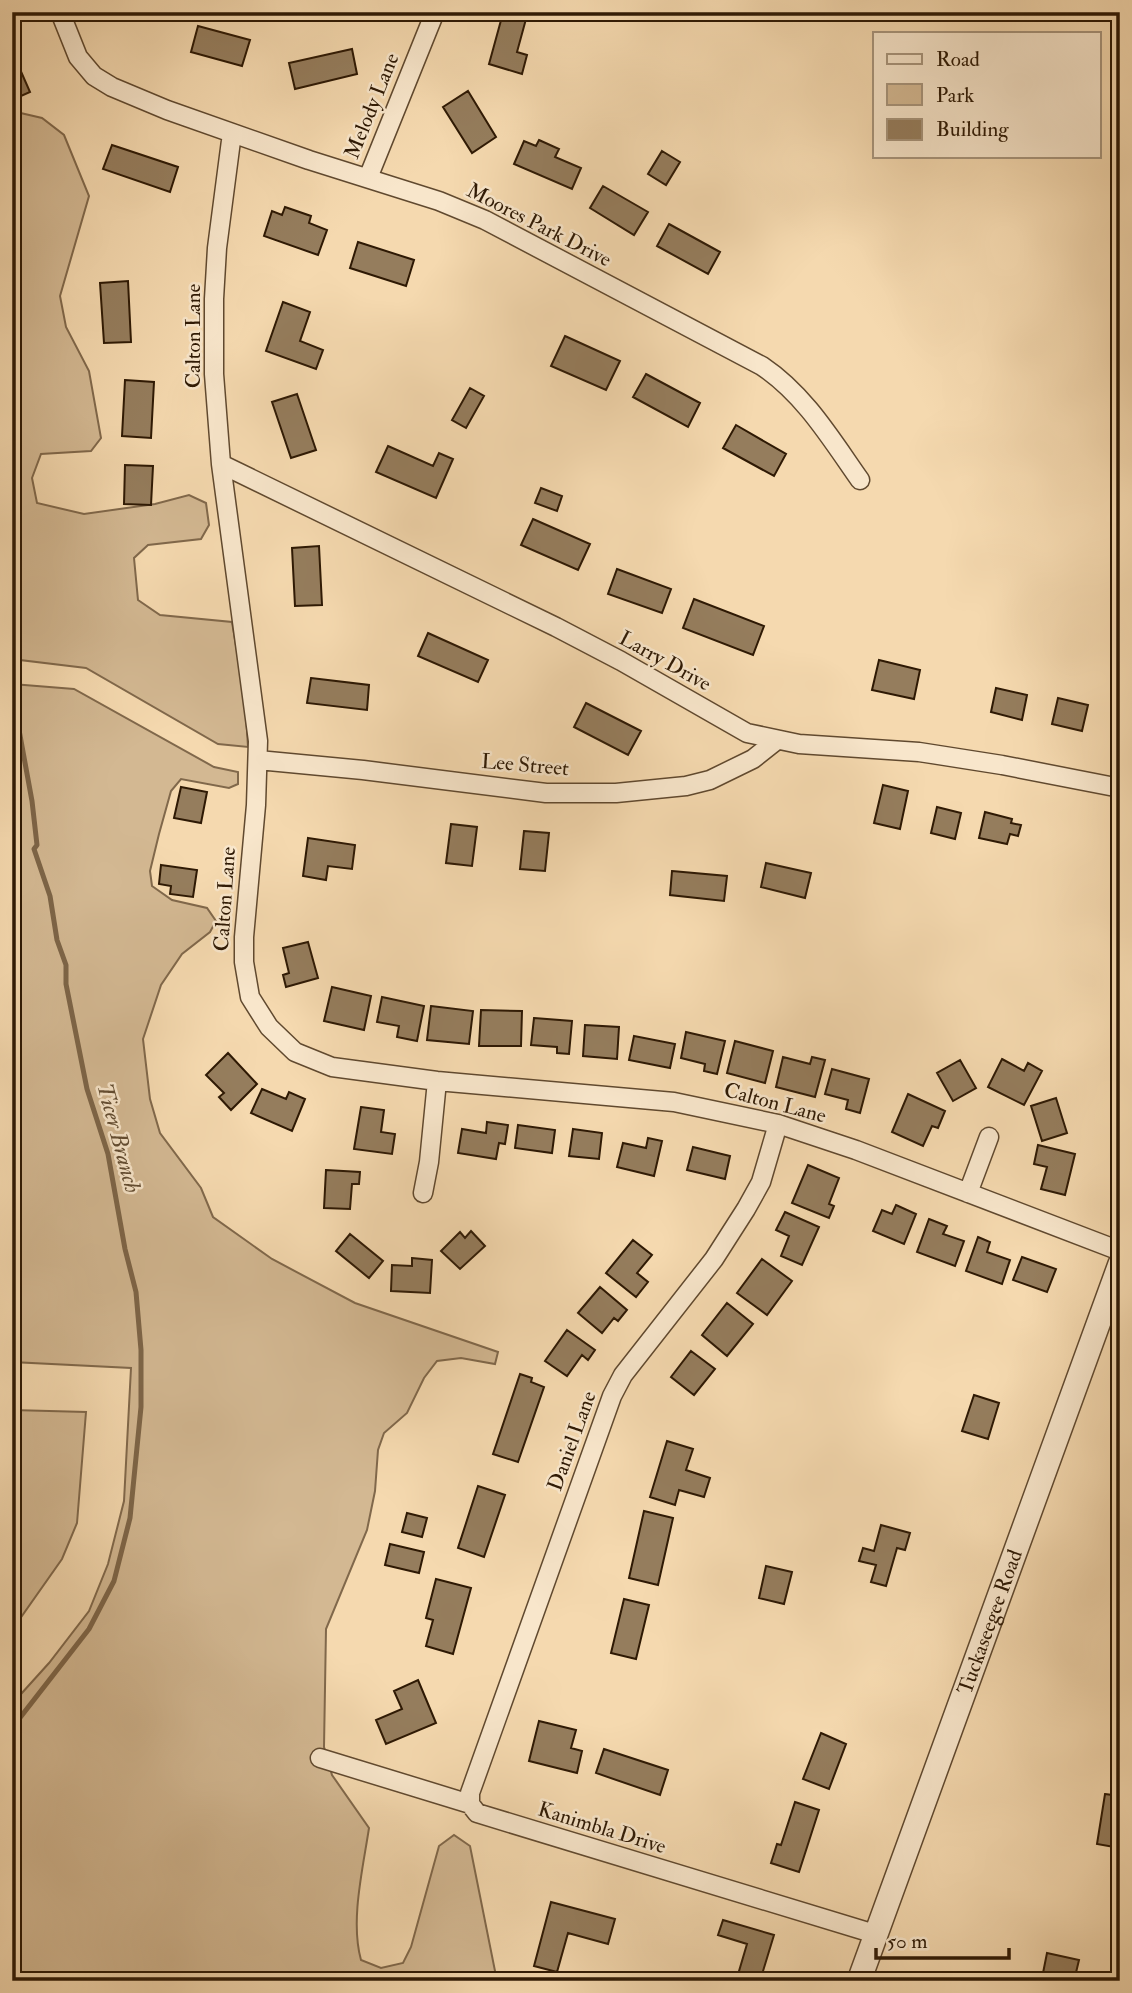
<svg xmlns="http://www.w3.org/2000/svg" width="1132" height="1993" font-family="'IM FELL Double Pica',serif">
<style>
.green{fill:#d3b892;stroke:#80684b;stroke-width:2}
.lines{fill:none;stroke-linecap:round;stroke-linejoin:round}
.stream{stroke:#7d6548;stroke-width:5}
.building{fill:#957d5d;stroke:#2e1904;stroke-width:2}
.minor-casing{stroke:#60492f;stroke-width:21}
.tertiary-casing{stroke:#60492f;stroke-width:26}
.minor{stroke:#f8e6cb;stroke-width:18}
.tertiary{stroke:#f8e6cb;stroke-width:23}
.labels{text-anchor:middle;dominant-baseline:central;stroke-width:5;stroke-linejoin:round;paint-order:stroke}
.street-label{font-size:21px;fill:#2e1904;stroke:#f8e6cb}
.water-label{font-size:23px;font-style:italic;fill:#624c31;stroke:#f8e6cb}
</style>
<rect width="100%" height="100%" fill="#f5d9af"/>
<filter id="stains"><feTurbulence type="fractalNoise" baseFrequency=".00286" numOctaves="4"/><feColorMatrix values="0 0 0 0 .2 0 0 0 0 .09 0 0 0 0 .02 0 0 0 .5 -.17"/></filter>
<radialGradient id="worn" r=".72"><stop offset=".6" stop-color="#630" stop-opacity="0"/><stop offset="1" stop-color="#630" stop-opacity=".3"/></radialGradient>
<path class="green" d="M12 111 42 118 64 135 89 196 60 296 66 327 89 371 101 438 91 451 41 454 32 478 37 503 84 514 155 504 189 495 206 503 209 525 201 539 148 545 134 558 138 600 160 615 232 622 245 698 248 747 218 744 86 668 12 659Z
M12 684 74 689 214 767 238 772V784L229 788 181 779 171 791 159 834 150 871 152 886 172 900 207 908 216 921 210 932 182 954 161 985 143 1039 150 1099 160 1133 201 1188 213 1217 272 1259 355 1303 498 1352 495 1364 461 1358 437 1361 424 1378 407 1413 384 1433 378 1450 375 1491 367 1530 326 1629 324 1747 332 1775 369 1828C363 1868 350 1921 361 1960L381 1968 403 1963 411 1947 439 1846 454 1835 470 1846 496 1976 503 1981H28L12 1971V1704L49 1663 89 1611 108 1564 124 1501 131 1368 12 1362V977L17 964 12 933Z
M12 1410 86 1412 77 1523 62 1559 12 1630Z"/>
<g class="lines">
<path class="stream" d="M12 528 15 538 18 617 13 697 32 801 37 845 34 849 50 896 57 940 66 965V984L87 1089 108 1154 125 1249 136 1292 141 1350V1407L130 1518 114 1581 89 1629 12 1728"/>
</g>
<path class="building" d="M503 13 526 19 517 52 527 55 522 74 489 64Z
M198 26 250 40 242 66 191 52Z
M352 49 357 74 295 89 289 63Z
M12 51 30 92 12 100Z
M468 91 496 137 472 153 443 107Z
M539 140 559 149 555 157 581 168 572 189 514 164 524 141 536 146Z
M112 145 178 167 170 192 103 169Z
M662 151 680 162 666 185 648 174Z
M603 186 648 212 634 235 590 208Z
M285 207 311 216 309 223 327 230 318 255 264 236 272 211 282 215Z
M669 224 720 252 708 274 657 246Z
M358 242 414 260 406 286 350 268Z
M128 281 131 342 104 343 100 283Z
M283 302 310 312 300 341 323 350 316 369 266 351Z
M565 336 620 361 606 390 551 366Z
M646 374 700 403 688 427 633 397Z
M125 380 154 382 151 438 122 436Z
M470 388 484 396 466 428 452 420Z
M297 394 316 450 291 458 272 402Z
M736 425 786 454 774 476 723 448Z
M388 446 433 466 439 453 453 459 436 498 376 472Z
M125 465 153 466 151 505 124 504Z
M541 488 562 496 557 511 535 503Z
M533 519 590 544 578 570 521 545Z
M319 546 322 605 295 606 292 548Z
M617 569 671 589 662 613 608 594Z
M694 599 764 626 753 655 683 628Z
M428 633 488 660 478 682 418 656Z
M879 660 920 670 914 699 872 690Z
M311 678 369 685 367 710 307 703Z
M996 688 1027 695 1022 720 991 712Z
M1058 698 1088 705 1082 731 1052 724Z
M586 703 641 731 628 755 574 727Z
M883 785 908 791 900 829 874 823Z
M181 787 207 792 201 823 174 818Z
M937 807 961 813 955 839 931 833Z
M985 812 1012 819 1011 823 1021 825 1018 836 1010 834 1007 844 979 838Z
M451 824 477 827 472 866 446 863Z
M524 831 549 833 545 871 520 869Z
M308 838 355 845 352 869 328 866 326 880 303 876Z
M766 863 811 873 805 898 761 887Z
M161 865 197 870 193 897 170 894 171 886 159 884Z
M672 871 727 876 724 901 670 895Z
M308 942 318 978 286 987 283 975 289 973 283 948Z
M332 987 371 996 364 1030 324 1021Z
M382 997 424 1006 417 1041 397 1037 399 1026 377 1022Z
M431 1006 473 1011 469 1044 427 1040Z
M481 1010 522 1011 521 1046H479Z
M534 1018 572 1021 569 1054 557 1053V1047L531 1045Z
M585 1025 619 1027 617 1059 583 1056Z
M686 1032 725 1041 717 1074 704 1071 705 1064 681 1058Z
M634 1036 675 1044 670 1068 629 1060Z
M735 1041 773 1051 765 1083 727 1073Z
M228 1053 257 1084 231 1110 219 1097 224 1093 206 1075Z
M783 1057 810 1064 812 1057 825 1060 815 1097 776 1087Z
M1002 1059 1024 1071 1028 1063 1042 1071 1024 1105 988 1087Z
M960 1060 976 1088 953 1101 937 1073Z
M832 1069 869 1079 860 1113 846 1109 848 1100 825 1094Z
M262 1089 286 1099 289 1092 305 1099 292 1131 251 1113Z
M908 1094 945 1111 938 1128 932 1126 923 1146 892 1132Z
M1056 1098 1067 1133 1042 1141 1031 1106Z
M361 1107 384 1110 381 1132 395 1134 392 1154 354 1149Z
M487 1122 508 1125 505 1144 499 1143 496 1159 458 1153 462 1129 486 1133Z
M518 1125 555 1130 552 1153 515 1148Z
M573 1129 602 1133 599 1159 569 1156Z
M648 1138 662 1141 654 1176 617 1167 623 1143 646 1148Z
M1038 1145 1075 1154 1065 1195 1041 1189 1047 1167 1034 1164Z
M693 1147 730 1156 725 1179 687 1170Z
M808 1165 839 1178 829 1204 834 1206 829 1218 792 1203Z
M326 1170 360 1172 359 1184H352L350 1209 324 1208Z
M896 1205 916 1214 904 1244 873 1231 882 1210 892 1214Z
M785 1212 819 1227 802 1265 781 1256 789 1236 776 1230Z
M929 1219 947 1226 943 1234 964 1241 955 1266 917 1252Z
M471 1231 485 1246 460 1269 441 1251 460 1232 465 1238Z
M350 1234 383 1261 369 1278 336 1251Z
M978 1237 990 1242 987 1252 1010 1260 1002 1284 966 1271Z
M633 1240 652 1255 637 1273 648 1282 636 1297 606 1273Z
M1022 1257 1056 1269 1047 1292 1013 1280Z
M412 1258 432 1260 430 1293 391 1291 392 1265 412 1266Z
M762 1259 792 1281 767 1315 737 1293Z
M600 1287 627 1310 618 1321 614 1318 602 1333 578 1313Z
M727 1303 753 1324 727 1356 702 1335Z
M567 1330 595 1350 588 1360 582 1355 567 1376 545 1361Z
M691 1351 715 1369 694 1395 671 1377Z
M520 1374 532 1378 531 1382 544 1387 518 1462 493 1454Z
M974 1395 999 1403 988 1439 962 1431Z
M667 1441 693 1449 686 1470 710 1478 704 1497 679 1490 675 1505 650 1497Z
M478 1486 505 1495 484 1557 458 1548Z
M644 1511 673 1518 658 1585 629 1578Z
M407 1513 427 1518 422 1537 402 1532Z
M881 1525 910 1533 905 1550 897 1548 886 1586 871 1582 876 1565 859 1561 863 1548 874 1551Z
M390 1544 424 1552 419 1573 385 1565Z
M766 1566 792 1572 784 1604 759 1598Z
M436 1579 471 1588 453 1654 426 1646 433 1620 426 1618Z
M624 1599 649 1605 636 1659 611 1653Z
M418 1680 436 1723 386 1744 376 1720 402 1709 394 1691Z
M539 1721 576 1730 571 1748 582 1751 577 1773 529 1761Z
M821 1733 846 1744 829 1789 803 1779Z
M604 1749 668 1770 660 1795 596 1773Z
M1105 1794 1120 1796V1848L1097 1844Z
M795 1802 819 1810 799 1872 771 1863 777 1844 781 1845Z
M551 1902 615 1919 608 1944 568 1933 557 1972 534 1966Z
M723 1920 774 1935 760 1981 737 1978 747 1944 718 1935Z
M1047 1953 1079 1960 1074 1981H1045L1047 1974 1043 1973Z"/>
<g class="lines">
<defs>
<path id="minor" d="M60 12 78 57 94 76 112 87 167 110 309 160 439 201 485 220 762 366C805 395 831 439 860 480
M232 133 217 248 214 299V374L221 464 258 741 256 805 244 937V962L250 997 269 1027 295 1052 332 1067 437 1081 674 1102 778 1124 856 1150 1120 1251
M368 178 435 12
M221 464 556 627 621 661 747 733 799 744 919 752 1002 765 1120 788
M258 760 363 770 546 793H616L686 786 710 780 753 759 777 740
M423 1193 429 1162 437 1081
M968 1193 989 1137
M320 1758 470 1804 477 1813 875 1934
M470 1804V1793L612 1396 623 1375 714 1259 746 1209 761 1182 778 1124"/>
<g id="tertiary">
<path id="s1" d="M859 1981 1120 1264"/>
</g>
</defs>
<use href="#minor" class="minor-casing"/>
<use href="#tertiary" class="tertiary-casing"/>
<use href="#minor" class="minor"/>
<use href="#tertiary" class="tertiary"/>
</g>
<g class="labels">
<g class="street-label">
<text transform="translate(372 106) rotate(-68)">Melody Lane</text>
<text transform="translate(539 225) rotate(27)">Moores Park Drive</text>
<text transform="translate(193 336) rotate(-90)">Calton Lane</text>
<text transform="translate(665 661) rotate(29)">Larry Drive</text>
<text transform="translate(525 765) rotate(5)">Lee Street</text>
<text transform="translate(225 899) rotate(-86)">Calton Lane</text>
<text transform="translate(775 1103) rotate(15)">Calton Lane</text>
<text transform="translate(572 1441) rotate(-70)">Daniel Lane</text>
<text stroke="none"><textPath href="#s1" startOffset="382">Tuckaseegee Road</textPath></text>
<text transform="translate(602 1828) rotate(17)">Kanimbla Drive</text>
</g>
<g class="water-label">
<text transform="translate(119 1138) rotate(75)">Ticer Branch</text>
</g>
</g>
<rect width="1132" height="1993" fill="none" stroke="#f5d9af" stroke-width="42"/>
<rect x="14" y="14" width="1104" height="1965" fill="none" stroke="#2e1904" stroke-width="3.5"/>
<rect x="21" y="21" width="1090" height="1951" fill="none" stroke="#2e1904" stroke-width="2"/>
<rect x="873" y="32" width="228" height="126" fill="#f8e6cb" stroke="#a7947b" stroke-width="2"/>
<rect x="887" y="54" width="35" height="10" fill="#f8e6cb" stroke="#a7947b" stroke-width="2"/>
<text x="936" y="66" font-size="21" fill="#2e1904">Road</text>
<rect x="887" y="84" width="35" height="21" fill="#d3b892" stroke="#a7947b" stroke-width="2"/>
<text x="936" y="102" font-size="21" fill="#2e1904">Park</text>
<rect x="887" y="119" width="35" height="21" fill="#957d5d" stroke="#a7947b" stroke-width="2"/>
<text x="936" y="136" font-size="21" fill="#2e1904">Building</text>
<path d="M876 1948v10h133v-10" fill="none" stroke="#2e1904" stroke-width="3.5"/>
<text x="887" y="1948" font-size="21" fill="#2e1904" stroke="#f8e6cb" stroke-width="5" paint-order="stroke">50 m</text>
<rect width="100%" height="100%" filter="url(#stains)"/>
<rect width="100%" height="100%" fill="url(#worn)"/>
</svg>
